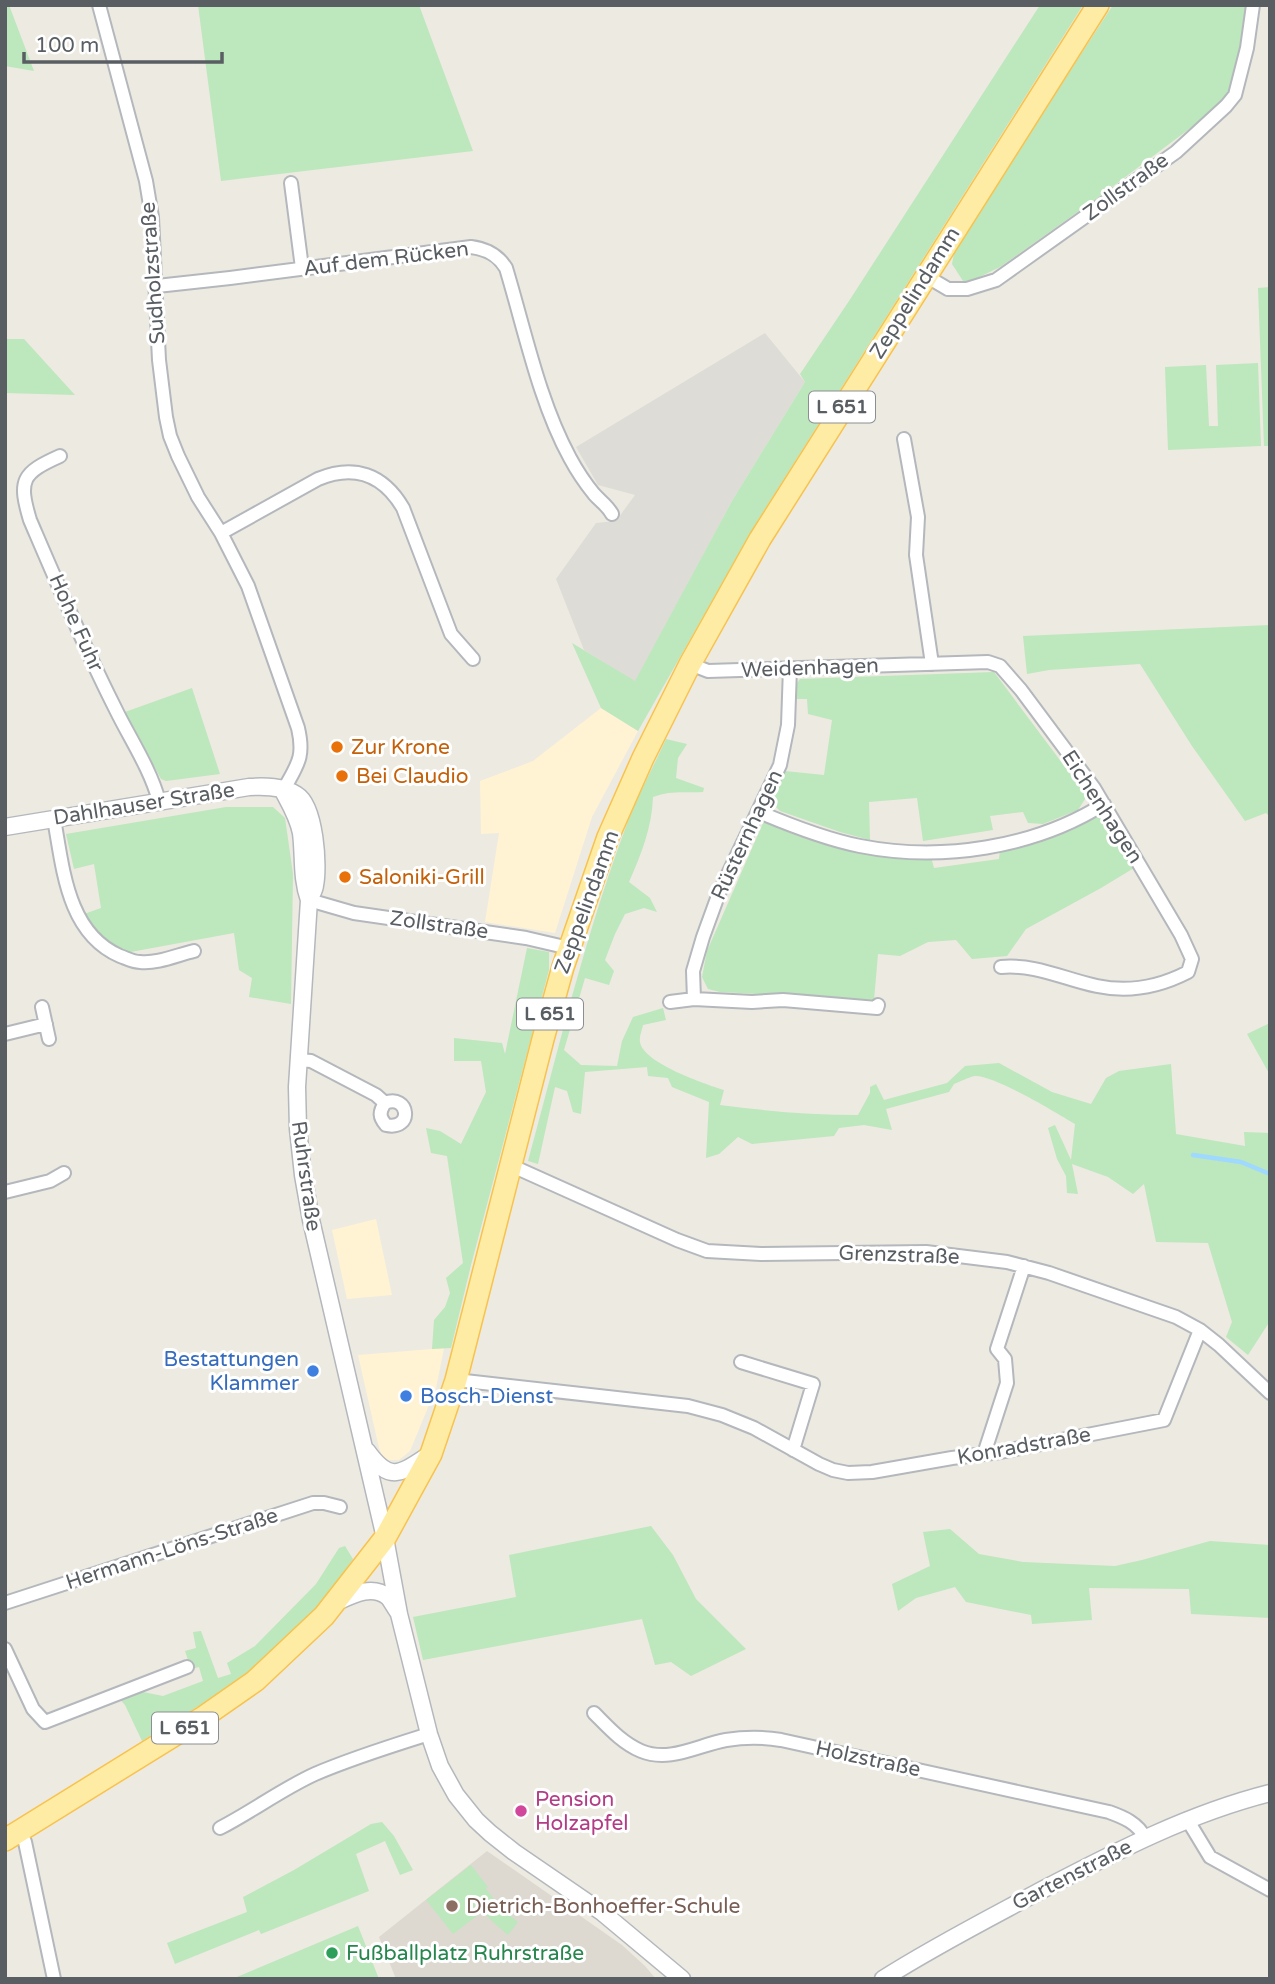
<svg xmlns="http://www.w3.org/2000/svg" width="1275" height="1984" font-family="'Varela Round',sans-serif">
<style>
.commercial{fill:#fff3d4}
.industrial{fill:#dedcd6}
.education{fill:#ddd9d0}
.green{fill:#bde7bc}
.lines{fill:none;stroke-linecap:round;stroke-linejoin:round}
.stream{stroke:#9fd9ff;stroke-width:4.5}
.minor-casing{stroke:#b4b8bc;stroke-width:16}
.tertiary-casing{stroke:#b4b8bc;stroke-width:19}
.primary-casing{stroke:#f8c24f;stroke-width:24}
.minor{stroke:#fff;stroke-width:12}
.tertiary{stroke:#fff;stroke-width:16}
.primary{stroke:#ffeca4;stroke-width:21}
.food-dot{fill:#e8710a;stroke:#fff;stroke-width:2.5}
.shop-dot{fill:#3f7fe0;stroke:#fff;stroke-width:2.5}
.hotel-dot{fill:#d1479c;stroke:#fff;stroke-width:2.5}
.education-dot{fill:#8d6e63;stroke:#fff;stroke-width:2.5}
.leisure-dot{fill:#2e9e5b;stroke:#fff;stroke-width:2.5}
.labels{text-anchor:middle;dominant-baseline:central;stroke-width:6;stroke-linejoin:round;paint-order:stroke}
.shield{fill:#fff;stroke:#8b8e92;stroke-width:2}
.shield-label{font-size:19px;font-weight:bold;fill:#595e63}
.street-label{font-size:21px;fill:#595e63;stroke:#fff}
.food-label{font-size:21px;fill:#c56008;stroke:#fff;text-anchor:start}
.shop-label{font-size:21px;fill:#366cbe;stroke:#fff;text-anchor:end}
.hotel-label{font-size:21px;fill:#b23c85;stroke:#fff;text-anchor:start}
.education-label{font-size:21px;fill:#785e54;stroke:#fff;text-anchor:start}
.leisure-label{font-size:21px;fill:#27864d;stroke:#fff;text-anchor:start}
</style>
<rect width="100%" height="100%" fill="#edeae1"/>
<path class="commercial" d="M601 708 638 731 592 817 555 933 485 922 499 833 481 834 480 781 533 761Z
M376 1219 392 1295 347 1299 332 1230Z
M444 1348 436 1388 410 1451 399 1460H387L382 1456 379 1448 358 1355Z"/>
<path class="industrial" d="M765 333 805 382 732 501 635 682 584 650 556 579 596 523 616 521 635 495 598 485 576 447Z"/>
<path class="education" d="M487 1851 622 1945 645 1966 656 1979H396L379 1937Z"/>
<path class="green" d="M5 5H9L34 71 5 66Z
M198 5H419L473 151 221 181Z
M1040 5H1083L758 520 638 731 601 708 572 643 635 681 732 501 805 382 800 374 849 301Z
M1113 5H1247L1234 86 1213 111 1100 196 1000 267 965 284 952 264 955 248Z
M1270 287V446H1264L1258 288Z
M5 339H24L75 395 5 393Z
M1258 363 1261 446 1168 450 1165 367 1206 365 1209 426H1218L1216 365Z
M1270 625V817L1266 813 1245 821 1192 746 1140 664 1049 670 1027 674 1023 636Z
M994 672 1086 795 1085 799 1078 810 1043 824 1028 823 1023 812 990 816 993 830 923 841 917 798 869 802 870 840 840 832 780 811 774 805 775 795 785 771 824 775 832 720 808 714 807 699H796L797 683 800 679Z
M192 688 220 774 166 781 161 779 125 712Z
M666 739 687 744 678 758 676 778 704 788 703 792C684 793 671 790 653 797 652 827 641 855 629 882L650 898 657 912 644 908 625 914 615 934 605 960 614 971 609 985 585 978 564 1050 581 1065 617 1066 622 1041 633 1017 663 1008 666 1020 643 1025C642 1030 639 1037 640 1042 643 1063 705 1084 724 1090L720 1105C766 1111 811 1115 858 1115L870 1093V1087L876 1084 884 1100 947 1083 965 1066 999 1063 1052 1092 1091 1104 1106 1078 1119 1071 1171 1064 1176 1134 1245 1146 1244 1132 1270 1133V1321L1248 1355 1226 1337 1232 1322 1208 1243 1156 1242 1144 1184 1133 1194 1108 1177 1072 1164 1078 1194 1067 1193 1066 1176 1057 1159 1048 1128 1055 1125 1071 1160 1075 1124C1057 1113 994 1075 975 1076 968 1077 960 1082 954 1084L949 1092 886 1109 892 1130 864 1125 839 1128 834 1136 752 1144 738 1137 719 1154 706 1158 709 1102 672 1087 668 1078 648 1076 647 1067 585 1072 581 1114 573 1112 567 1091 555 1087 538 1164 528 1161C558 1051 584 940 624 832 635 800 652 770 666 739Z
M226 807H273L285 818 293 874 291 1004 249 997 252 978 239 970 234 933 125 953 101 935 84 914 101 908 94 864 74 869 66 834Z
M1103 815 1134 868 1101 888 1026 929 1007 956 972 959 956 940 928 942 900 956 878 954 874 1000 720 992 708 989 702 977 707 951 763 823H772L931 857 934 868 999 859 1000 849 1045 839Z
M527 948 549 952V970L471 1265 451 1348 432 1349 434 1320 445 1307 450 1293 446 1278 463 1263 447 1156 431 1153 426 1128 440 1131 461 1144 486 1092 481 1061H454V1038L502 1043 505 1054Z
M1270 1023V1075L1247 1034Z
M651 1526 673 1555 696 1599 746 1649 691 1676 671 1662 655 1665 642 1619 423 1660 413 1617 516 1597 509 1555Z
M950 1529 979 1554 1023 1562 1115 1566 1142 1560 1210 1541 1270 1545V1618L1191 1614 1189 1589 1089 1588 1092 1620 1032 1624 1031 1615 966 1602 955 1587 916 1598 898 1611 892 1584 930 1566 923 1532Z
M345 1546 353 1559 325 1601 266 1659 213 1697 142 1741 125 1705 118 1697 138 1691 163 1696 203 1681 199 1667 191 1669 185 1651 196 1648 193 1632 201 1631 218 1678 231 1674 227 1663 255 1646 316 1584 339 1548Z
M382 1822 394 1836 413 1870 400 1875 385 1841 356 1854 369 1891 261 1934 259 1930 175 1964 167 1943 247 1912 243 1897 245 1896 294 1870 371 1824Z
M471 1865 488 1887 486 1889C496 1902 505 1912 518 1922L508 1935 495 1924 476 1905 473 1908 478 1915 453 1934 426 1900Z
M358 1926 379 1979H232Z"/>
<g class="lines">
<path class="stream" d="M1193 1155 1241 1162 1270 1174"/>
<defs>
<path id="minor" d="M99 5 146 181 152 217 159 360 166 417 170 436 178 456 198 497 221 533 248 586 298 728C305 758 297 765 283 791
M291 183 302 268
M926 276 948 289H967L996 280 1176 152 1226 106 1235 95 1247 48 1253 5
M157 286 230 278 471 247C487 249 498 255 506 268 525 331 539 401 570 458 577 471 585 483 594 494 600 501 607 505 612 514
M904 439 918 517 916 555 932 664
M60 456C22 473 18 480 30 520 57 583 84 647 115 708 130 739 150 768 159 801
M221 533 318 479C354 464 383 474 403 508L451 634 473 659
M690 664 708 671 988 662 1000 666 1021 690 1094 788 1181 935 1192 959 1188 972C1159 987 1130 993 1097 986 1063 979 1037 964 1001 967
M759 812C792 826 825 839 860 846 941 862 1034 848 1104 804
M54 819C63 868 67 933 120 956 126 958 133 962 140 962 157 964 177 955 194 951
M309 900 354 913 526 938 569 948
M694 999 693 971 703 937 719 893 780 765 788 725 790 668
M670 1002 694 999 752 1002 783 1000 877 1008 878 1005
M42 1007 49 1039
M5 1034 46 1024
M298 1060 311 1061 376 1095 385 1103C379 1112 379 1117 386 1125 414 1131 409 1093 385 1103
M510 1165 677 1240 707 1251 761 1254 926 1252 1007 1262 1049 1273 1176 1317 1200 1330 1219 1345 1270 1393
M5 1192 50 1181 64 1173
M741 1362 813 1384 793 1450
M456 1380 688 1406 722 1415 754 1428 819 1464 833 1470 848 1473 872 1472 952 1458 1000 1452 1164 1420 1200 1330
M984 1454 1007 1383 1005 1359 997 1349 1024 1266
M5 1603 313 1503H324L340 1507
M5 1649 33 1709 45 1722 187 1667
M594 1713C608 1727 622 1743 641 1751 670 1763 698 1745 726 1740 745 1737 763 1737 781 1740L1109 1812C1123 1817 1138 1823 1145 1838
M1187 1819 1210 1857 1270 1890
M220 1828C253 1811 282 1789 315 1774 352 1758 391 1746 429 1734
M20 1830 25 1842 54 1979"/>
<path id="tertiary" d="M283 791C290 804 298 817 301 833 304 856 301 878 309 900
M5 827 249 787C265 786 283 786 297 795 315 806 319 866 315 885 315 890 311 895 309 900L297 1087 298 1129 303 1175 311 1220 385 1538 399 1614 429 1734 440 1766 456 1795 476 1820 490 1833 514 1852 603 1913 682 1979
M367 1451C390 1483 400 1474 429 1455
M337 1602C352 1595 372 1584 388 1597 391 1600 395 1608 398 1612
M883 1979C933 1947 986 1920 1038 1892 1113 1853 1187 1814 1270 1793"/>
<path id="primary" d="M5 1840 202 1718 255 1681 324 1616 385 1538 431 1454 456 1380 543 1039 563 967 608 837 643 758 690 664 760 539 1098 5"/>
</defs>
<use href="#minor" class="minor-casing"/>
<use href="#tertiary" class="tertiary-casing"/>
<use href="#primary" class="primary-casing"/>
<use href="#minor" class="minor"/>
<use href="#tertiary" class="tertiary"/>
<use href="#primary" class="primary"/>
</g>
<g class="food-dot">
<circle cx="337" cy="747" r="7"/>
<circle cx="342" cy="776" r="7"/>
<circle cx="345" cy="877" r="7"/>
</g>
<g class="shop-dot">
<circle cx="313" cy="1371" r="7"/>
<circle cx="406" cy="1396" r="7"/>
</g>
<circle class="hotel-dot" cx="521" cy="1811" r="7"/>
<circle class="education-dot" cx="452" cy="1906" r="7"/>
<circle class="leisure-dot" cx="332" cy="1953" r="7"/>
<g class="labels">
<g class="shield">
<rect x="809" y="391.5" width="66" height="31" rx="5"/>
<rect x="517" y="998.5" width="66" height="31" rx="5"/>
<rect x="152" y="1712.5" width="66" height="31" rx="5"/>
</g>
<g class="shield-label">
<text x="842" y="407">L 651</text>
<text x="550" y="1014">L 651</text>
<text x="185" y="1728">L 651</text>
</g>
<g class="street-label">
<text transform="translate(1126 187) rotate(-36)">Zollstraße</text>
<text transform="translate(386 259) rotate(-7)">Auf dem Rücken</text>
<text transform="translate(153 273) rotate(-94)">Sudholzstraße</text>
<text transform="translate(915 293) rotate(-58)">Zeppelindamm</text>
<text transform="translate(76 623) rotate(66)">Hohe Fuhr</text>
<text transform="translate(810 668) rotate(-2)">Weidenhagen</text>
<text transform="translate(144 804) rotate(-9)">Dahlhauser Straße</text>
<text transform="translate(1102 807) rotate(57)">Eichenhagen</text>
<text transform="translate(747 835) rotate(-65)">Rüsternhagen</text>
<text transform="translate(587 902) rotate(-70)">Zeppelindamm</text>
<text transform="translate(439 925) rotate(8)">Zollstraße</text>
<text transform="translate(306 1176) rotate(82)">Ruhrstraße</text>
<text transform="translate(899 1255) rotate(2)">Grenzstraße</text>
<text transform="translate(1024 1446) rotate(-10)">Konradstraße</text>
<text transform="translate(172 1549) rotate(-18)">Hermann-Löns-Straße</text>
<text transform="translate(868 1759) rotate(12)">Holzstraße</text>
<text transform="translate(1072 1875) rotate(-27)">Gartenstraße</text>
</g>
<g class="food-label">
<text x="351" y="747">Zur Krone</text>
<text x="356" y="776">Bei Claudio</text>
<text x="359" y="877">Saloniki-Grill</text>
</g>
<g class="shop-label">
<text x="299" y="1359">Bestattungen<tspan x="299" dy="24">Klammer</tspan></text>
<text x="420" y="1396" text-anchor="start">Bosch-Dienst</text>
</g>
<g class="hotel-label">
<text x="535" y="1799">Pension<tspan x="535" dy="24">Holzapfel</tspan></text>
</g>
<g class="education-label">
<text x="466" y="1906">Dietrich-Bonhoeffer-Schule</text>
</g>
<g class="leisure-label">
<text x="346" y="1953">Fußballplatz Ruhrstraße</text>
</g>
</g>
<rect width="1275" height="1984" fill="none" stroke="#595e63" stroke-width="14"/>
<path d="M24 52v10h198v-10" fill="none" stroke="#595e63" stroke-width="3.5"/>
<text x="35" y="52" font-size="21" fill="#595e63" stroke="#ffffff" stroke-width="5" paint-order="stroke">100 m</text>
</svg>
